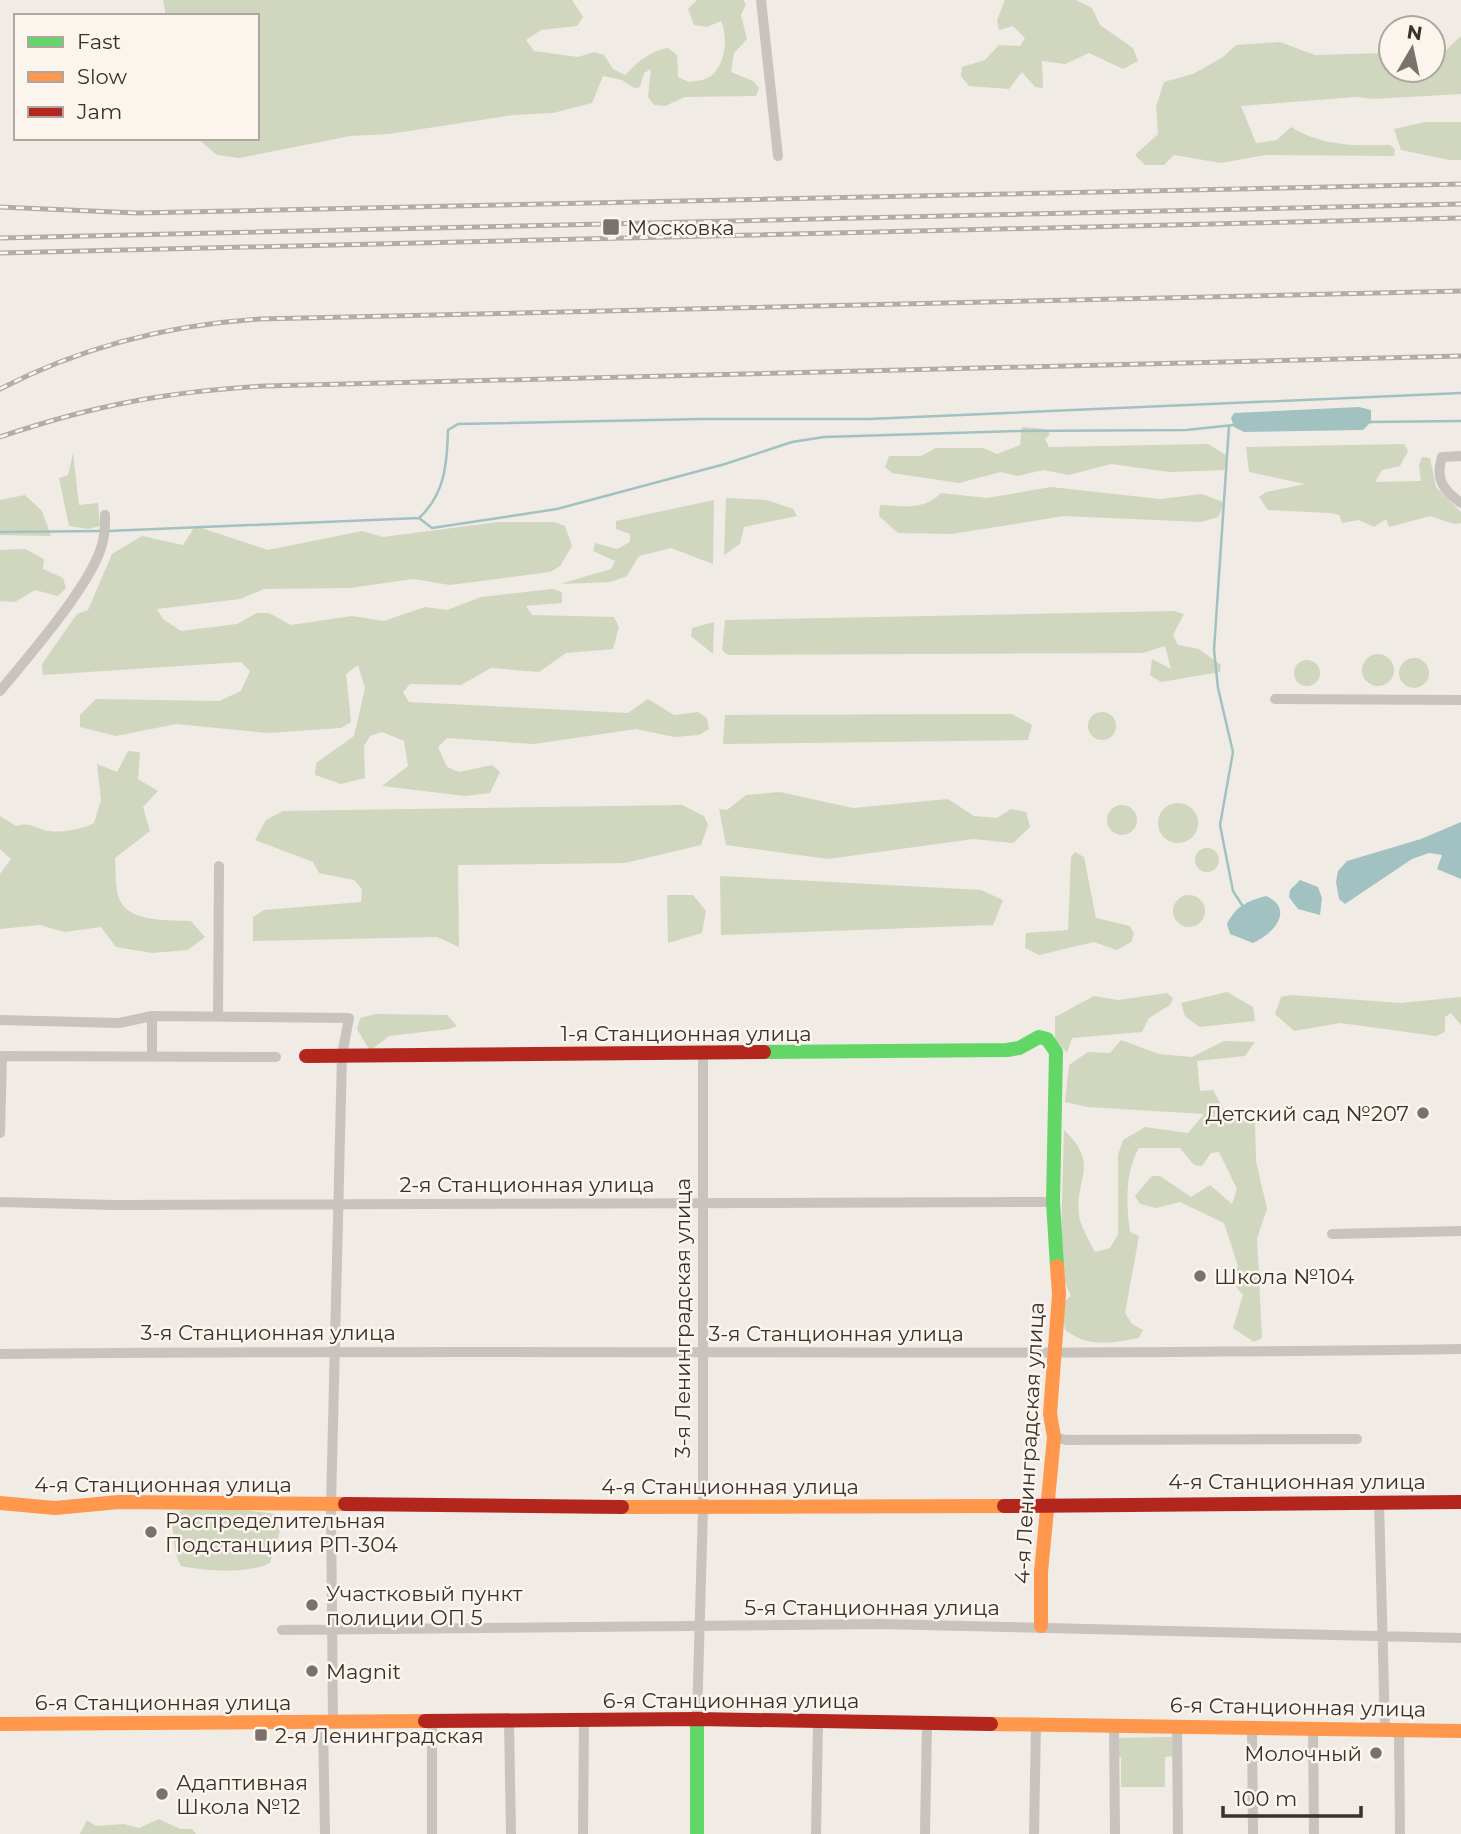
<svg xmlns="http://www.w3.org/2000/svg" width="1461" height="1834" font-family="Montserrat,sans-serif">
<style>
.green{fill:#d1d6bf}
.water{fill:#a1c2c1}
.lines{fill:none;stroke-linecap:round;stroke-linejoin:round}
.stream{stroke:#a1c2c1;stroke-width:2.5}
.street{stroke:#c9c3be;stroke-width:10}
.fast{stroke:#63d668;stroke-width:14}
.slow{stroke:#ff974d;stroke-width:14}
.jam{stroke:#b3261e;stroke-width:14}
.rail-casing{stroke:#b1aca8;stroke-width:5}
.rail{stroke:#fbf5ee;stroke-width:2.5;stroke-dasharray:8;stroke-linecap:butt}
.poi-dot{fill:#7a716c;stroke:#fbf5ee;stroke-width:2.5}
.labels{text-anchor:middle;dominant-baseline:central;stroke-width:5;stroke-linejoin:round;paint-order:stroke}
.poi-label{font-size:21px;fill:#3b302b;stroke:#fbf5ee;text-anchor:start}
.street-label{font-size:21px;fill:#3b302b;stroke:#fbf5ee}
</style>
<rect width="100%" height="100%" fill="#f0ebe5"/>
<path class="green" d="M163 0H572L583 17 577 26 541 30 526 40 534 51 578 57 594 52 604 55 613 69 625 75C638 62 649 51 668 48L677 55 678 77 689 82C696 81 706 80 711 76 726 64 728 36 721 21L707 27 694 25 688 9 697 0H743L746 4 741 15 747 39 734 53 731 72 753 81 759 88 756 96 685 97 665 106 654 105 648 97 651 69 644 73 640 87 634 88 622 80 603 76 592 103 553 113 513 115 389 134 350 136 239 158 217 155 197 138H257V16H166Z
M1005 0H1076L1092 8 1100 25 1133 48 1138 61 1123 69 1089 53 1065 64 1042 61 1043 88 1035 87 1022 72 1009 89 969 86 961 76 962 67 985 60 999 45 1020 46 1025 38 1013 26 999 30 997 20Z
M1461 36V94L1373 99 1356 97 1241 106 1256 143 1277 140 1291 127C1322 146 1354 146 1390 145L1395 149 1394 156 1266 155 1221 163 1174 155 1164 165H1145L1135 155 1158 134 1156 107 1164 82 1193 74 1223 57 1236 45 1280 42 1315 55 1384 53 1391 54V70H1433V59L1439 57Z
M1425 122H1461V160H1449L1401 150 1394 129Z
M1022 427 1045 429 1050 434 1045 439 1049 447 1208 444 1228 456 1224 470 1170 472 1111 464 1069 475 1043 470 1018 476 1001 472 959 483 892 473 885 467 889 456H921L936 448H983L997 454 1020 445Z
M1404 444 1408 451 1400 466 1382 470 1375 482 1421 481 1419 465 1422 457 1430 458 1436 487 1461 512V523L1454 524 1430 516 1389 527 1386 519 1374 527 1359 520 1342 523 1339 515 1329 513 1268 510 1259 497 1266 492 1305 484 1249 472 1246 447Z
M73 453 79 505 98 503 100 526 88 529 69 526 59 478 68 475Z
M1051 487 1160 499 1202 494 1225 503 1218 517 1201 522 1064 516 952 534 898 533 879 516 880 505C904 506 923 511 941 493L987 498Z
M25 495 42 511 51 536 0 535V500Z
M726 498 767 500 793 509 797 516 744 527 740 544 724 555Z
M714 500 713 564 671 548 639 556 627 576 611 582 560 584 611 569 615 561 593 551 595 543 617 549 630 542V534L616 529V521Z
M498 522H554L565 526 572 546 560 566 550 572 450 585 413 579 350 588 264 589 240 599 157 609 163 619 181 631 237 624 257 613H269L291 625 352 616 384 621 425 607 447 610 481 597 552 589 562 592V603L526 606 532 615 614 617 619 627 613 649 566 653 539 672 491 668 461 685 410 684 403 692 409 702 628 713 648 699 674 715 698 712 707 718 709 729 699 735 674 737 636 729 534 744 447 738 438 747 447 767 459 772 492 765 500 772 490 793 465 796 382 786 408 766 404 741 382 732 370 736 364 746 365 778 341 784 315 775 316 763 354 736 365 688 358 665 346 674 351 722 341 728 268 733 176 724 116 736 80 727V715L96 699 219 701 241 691 250 671 241 662 43 675 42 664 77 614 88 610 112 554 142 536 183 545 195 526 268 550 362 531 383 537Z
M25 549 44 559 43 569 63 578 66 588 58 596 35 590 15 602 0 601V550Z
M1174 611 1184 614 1173 635 1178 645 1199 649 1221 665 1220 672 1161 682 1150 675 1152 659 1171 669 1165 646 1143 653 728 655 722 650 725 620Z
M714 622 713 654 691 636 692 628Z
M1362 670a16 16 0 1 1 32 0a16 16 0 1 1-32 0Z
M1399 673a15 15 0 1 1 30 0a15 15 0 1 1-30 0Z
M1294 673a13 13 0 1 1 26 0a13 13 0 1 1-26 0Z
M1088 726a14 14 0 1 1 28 0a14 14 0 1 1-28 0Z
M1012 714 1032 725 1028 740 723 744 725 715Z
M128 751 140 752 138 779 158 791 143 807 150 831 115 858C116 870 115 887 119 898 127 923 170 920 191 921L205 937 188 950 152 953 116 947 101 927 64 932 40 925 0 929V874L11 859 0 849V816L16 826C31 821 35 829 49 831 63 833 83 829 94 823L101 800 97 764 117 772Z
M780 792 853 808 948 799 974 816 997 818 1011 809 1026 812 1030 827 1013 843 973 839 828 859 726 845 719 809 727 810 746 795Z
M1158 823a20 20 0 1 1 40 0a20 20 0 1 1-40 0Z
M1107 820a15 15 0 1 1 30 0a15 15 0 1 1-30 0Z
M682 805 704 816 708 825 701 845 625 863 458 865 459 947 437 937 253 941V917L264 910 361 902 362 889 354 880 319 873 313 862 255 840 266 820 283 811Z
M1195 860a12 12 0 1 1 24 0a12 12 0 1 1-24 0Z
M1075 852 1084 857 1096 918 1130 926 1134 934 1131 942 1117 950 1094 942 1039 955 1025 948 1026 933 1068 930 1071 857Z
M720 876 981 890 1003 900 993 925 721 935Z
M667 895H693L706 911 702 933 668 943Z
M1173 911a16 16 0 1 1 32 0a16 16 0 1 1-32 0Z
M1227 992 1253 1007 1255 1021 1199 1027 1185 1016 1181 1003Z
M1167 993 1173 998 1170 1005 1149 1018 1142 1032 1072 1038 1067 1053 1055 1039V1017L1094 996 1118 1000Z
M1291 995 1401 1003 1461 997V1025L1451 1013 1445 1017V1032L1436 1036 1340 1023 1294 1031 1275 1014 1281 997Z
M376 1014 447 1015 457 1026 449 1029 389 1036 370 1051 357 1029 360 1018Z
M1121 1040 1159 1054 1192 1057 1224 1041 1255 1042 1245 1056 1197 1061 1200 1091 1213 1090 1228 1117C1237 1121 1247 1119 1255 1123L1256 1161 1267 1209 1257 1238 1262 1338 1254 1342 1233 1328 1243 1295 1231 1281 1238 1266 1224 1223 1180 1202 1156 1208 1140 1204 1135 1196 1152 1176H1160L1191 1197 1210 1185 1232 1204 1237 1189 1219 1152 1211 1153 1202 1166 1194 1165 1180 1148H1139C1125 1172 1126 1204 1130 1232L1139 1236 1125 1313 1132 1324 1143 1330 1139 1338C1111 1343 1089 1348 1065 1330L1061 1304 1071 1296 1060 1272 1064 1130C1101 1165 1074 1178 1079 1216 1081 1227 1090 1242 1095 1252L1110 1248 1118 1234V1155L1123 1140 1145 1127 1188 1133 1204 1114 1087 1107 1065 1102 1069 1065 1088 1052 1110 1053Z
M214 1506 276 1514 283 1521 270 1563C248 1574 205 1571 181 1566 175 1555 174 1545 173 1533 169 1505 192 1507 214 1506Z
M1172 1737 1173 1756 1165 1757V1787H1121V1757H1116V1738Z
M159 1819 180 1829H192L196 1834H80L87 1820 96 1826 124 1824 139 1828Z"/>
<path class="water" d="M1359 407 1371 410V422L1363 430 1244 432 1234 427 1231 418 1234 413Z
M1461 822V879L1437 869 1442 855 1429 853 1412 859 1345 904 1339 899 1336 882 1338 871 1347 861 1421 839Z
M1300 880 1318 887 1322 898 1320 915 1298 909 1289 897 1290 890Z
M1266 896C1295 909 1274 934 1253 943L1230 934 1227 924C1236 906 1247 901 1266 896Z"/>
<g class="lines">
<path class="stream" d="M1369 422 1461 421
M1229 426 1214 650 1218 688 1233 752 1220 825 1233 891 1242 905
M419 518C445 494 447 464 448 430L458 424 702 419H869L1461 393
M108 531 419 518 432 528 557 509 725 464 792 442 824 437 1017 431 1186 430 1234 425
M0 532 102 531"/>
<path class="street" d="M761 0 778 156
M1461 456 1442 457C1435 479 1443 490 1461 503
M0 691C28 657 89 587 101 548 105 537 105 527 105 515
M1275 699 1461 700
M218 1016 219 866
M0 1020 119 1023 152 1016 349 1018 342 1055 331 1505 333 1723
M152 1057V1016
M0 1133 2 1056 276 1057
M0 1202 114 1205 1053 1202
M1332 1234 1461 1231
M0 1354C487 1348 974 1357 1461 1349
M1054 1437 1066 1440 1357 1439
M1379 1502 1385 1730
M282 1630 880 1624 1461 1638
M697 1719 703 1508V1055
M509 1721 511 1834
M323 1723 325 1834
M1114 1726 1115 1834
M1177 1726 1178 1834
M1252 1728 1253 1834
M1313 1729 1314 1834
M1399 1730 1400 1834
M432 1834V1722
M583 1834 584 1720
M816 1834 818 1721
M925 1834 927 1723
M1034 1834 1036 1724"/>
<path class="fast" d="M764 1052 1007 1050 1019 1048 1039 1037 1047 1039 1056 1052 1053 1202 1057 1266
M697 1719V1834"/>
<path class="slow" d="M0 1503 55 1508 119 1502 345 1504
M622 1507 1004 1506
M1041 1626V1572L1054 1437 1050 1414 1059 1294 1057 1266
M0 1724 425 1721
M991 1724 1461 1731"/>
<path class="jam" d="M306 1056 764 1052
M345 1504 622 1507
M1004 1506 1461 1502
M425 1721 697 1719 991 1724"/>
<defs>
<path id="rail" d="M0 207 137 213 1461 184
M0 238 1461 204
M0 253 1461 218
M0 389C81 347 168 325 259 319L1461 291
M0 437C94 405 166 392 265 386L1461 356"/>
</defs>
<use href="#rail" class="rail-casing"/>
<use href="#rail" class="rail"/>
</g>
<g class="poi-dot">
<rect x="602" y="218" width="18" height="18" rx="3.5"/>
<circle cx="1423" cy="1113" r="7"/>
<circle cx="1200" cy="1276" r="7"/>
<circle cx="151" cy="1532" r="7"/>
<circle cx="312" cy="1605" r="7"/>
<circle cx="312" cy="1671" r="7"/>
<rect x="254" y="1728" width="14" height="14" rx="3.5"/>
<circle cx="1376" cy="1753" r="7"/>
<circle cx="162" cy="1794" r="7"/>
</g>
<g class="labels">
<g class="poi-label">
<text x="627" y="227">Московка</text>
<text x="1409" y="1113" text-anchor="end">Детский сад №207</text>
<text x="1214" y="1276">Школа №104</text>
<text x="165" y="1520">Распределительная<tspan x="165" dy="24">Подстанциия РП-304</tspan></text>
<text x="326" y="1593">Участковый пункт<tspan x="326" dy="24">полиции ОП 5</tspan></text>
<text x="326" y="1671">Magnit</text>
<text x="275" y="1735">2-я Ленинградская</text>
<text x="1362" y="1753" text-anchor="end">Молочный</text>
<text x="176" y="1782">Адаптивная<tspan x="176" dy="24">Школа №12</tspan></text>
</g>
<g class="street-label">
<text x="686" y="1033">1-я Станционная улица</text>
<text x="527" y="1184">2-я Станционная улица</text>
<text transform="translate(682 1318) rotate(-90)">3-я Ленинградская улица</text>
<text x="268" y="1332">3-я Станционная улица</text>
<text x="836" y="1333">3-я Станционная улица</text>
<text transform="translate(1029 1443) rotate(-87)">4-я Ленинградская улица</text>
<text x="1297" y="1481">4-я Станционная улица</text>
<text x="163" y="1484">4-я Станционная улица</text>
<text x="730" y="1486">4-я Станционная улица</text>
<text x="872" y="1607">5-я Станционная улица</text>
<text x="731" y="1700">6-я Станционная улица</text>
<text x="163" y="1702">6-я Станционная улица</text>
<text transform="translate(1298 1707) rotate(1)">6-я Станционная улица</text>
</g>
</g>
<rect x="14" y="14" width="245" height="126" fill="#fbf5ee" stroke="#aea6a0" stroke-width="2"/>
<rect x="28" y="37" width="35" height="10" fill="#63d668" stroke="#aea6a0" stroke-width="2"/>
<text x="77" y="49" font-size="21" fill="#3b302b">Fast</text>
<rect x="28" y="72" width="35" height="10" fill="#ff974d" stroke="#aea6a0" stroke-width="2"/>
<text x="77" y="84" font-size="21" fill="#3b302b">Slow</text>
<rect x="28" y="107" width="35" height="10" fill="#b3261e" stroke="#aea6a0" stroke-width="2"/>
<text x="77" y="119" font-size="21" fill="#3b302b">Jam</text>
<g transform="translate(1412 49) rotate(9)"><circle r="33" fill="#fbf5ee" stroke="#aea6a0" stroke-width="2"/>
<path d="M0-5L12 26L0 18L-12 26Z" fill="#7a716c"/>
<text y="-10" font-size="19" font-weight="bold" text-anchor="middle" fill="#3b302b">N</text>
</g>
<path d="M1223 1806v10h138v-10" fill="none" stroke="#3b302b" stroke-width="3.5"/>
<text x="1234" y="1806" font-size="21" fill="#3b302b" stroke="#fbf5ee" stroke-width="5" paint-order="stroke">100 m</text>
</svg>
